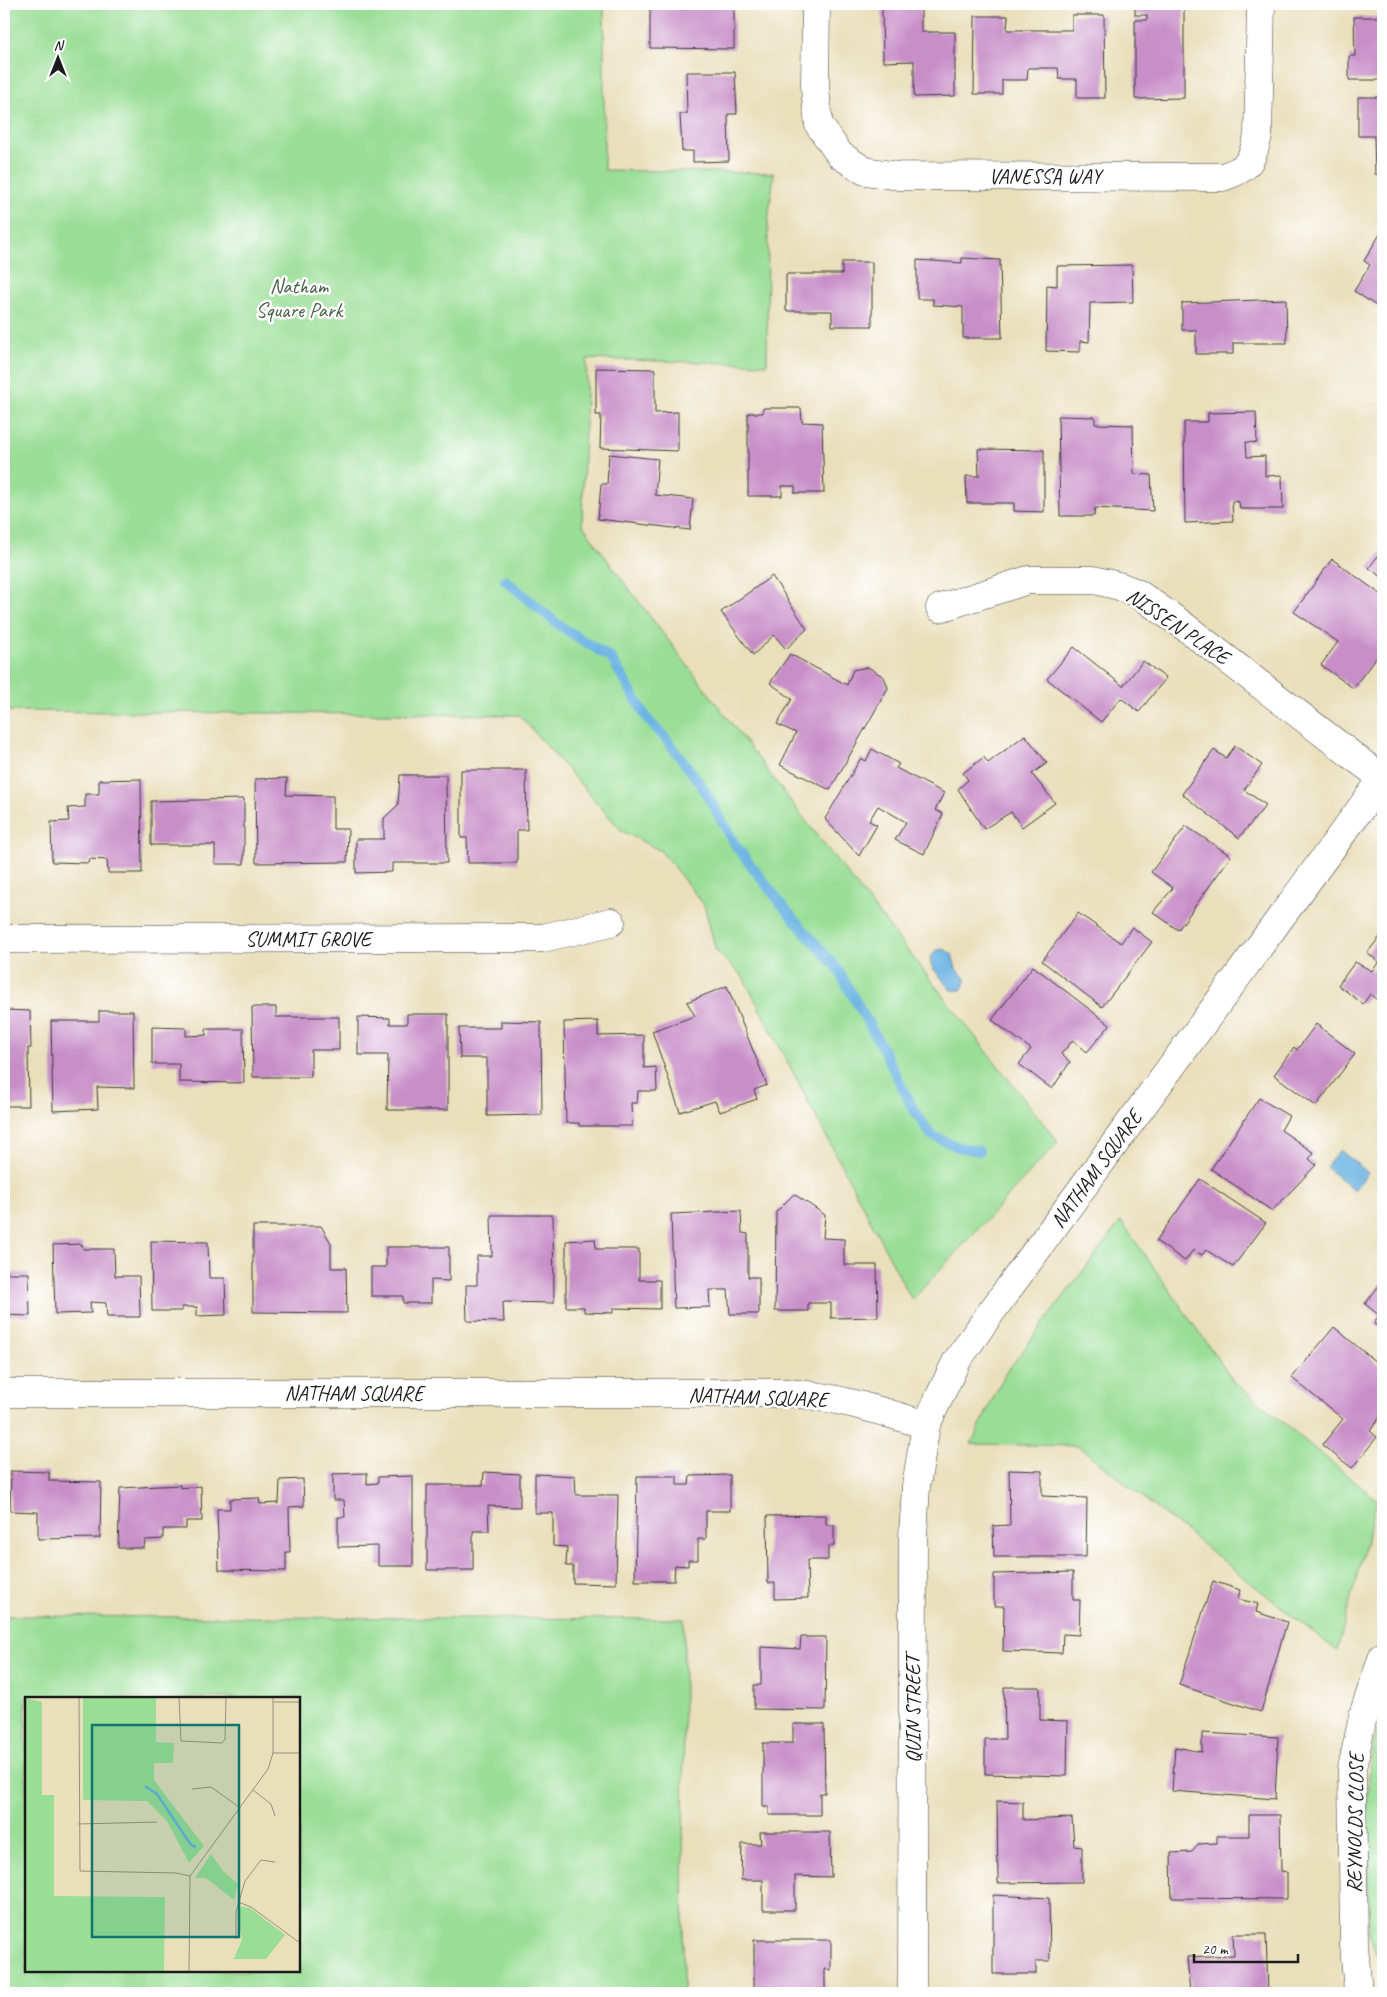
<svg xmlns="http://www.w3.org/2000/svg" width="1387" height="1997" font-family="Caveat,sans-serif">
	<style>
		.green { fill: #9ade96; stroke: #5b7d59; fill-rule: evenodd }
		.water { fill: #6bb3e3; stroke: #446880 }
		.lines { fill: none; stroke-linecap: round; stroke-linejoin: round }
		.stream { stroke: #6bb3e3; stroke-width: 10 }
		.building { fill: #c78ec8 }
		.minor-casing { stroke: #3b3934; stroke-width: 29 }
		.tertiary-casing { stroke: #3b3934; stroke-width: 29 }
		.minor { stroke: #fff; stroke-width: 28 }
		.tertiary { stroke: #fff; stroke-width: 28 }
		.labels { text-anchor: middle; stroke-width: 5; stroke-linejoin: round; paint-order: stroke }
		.street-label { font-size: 21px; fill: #1c1c1c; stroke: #fff }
		.park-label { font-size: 21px; fill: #486047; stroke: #fff }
		.inset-river { fill: none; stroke: #6bb3e3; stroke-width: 2.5 }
		.inset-road { fill: none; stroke: #97917b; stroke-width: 1 }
		.view { fill: #0f766e; fill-opacity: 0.15; stroke: #0f766e; stroke-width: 2.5 }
		.inset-edge { fill: none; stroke: #1c1c1c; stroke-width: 2.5 }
	</style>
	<rect width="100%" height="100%" fill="#fff"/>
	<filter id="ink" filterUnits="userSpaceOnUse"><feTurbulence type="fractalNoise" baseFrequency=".02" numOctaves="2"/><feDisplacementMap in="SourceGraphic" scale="10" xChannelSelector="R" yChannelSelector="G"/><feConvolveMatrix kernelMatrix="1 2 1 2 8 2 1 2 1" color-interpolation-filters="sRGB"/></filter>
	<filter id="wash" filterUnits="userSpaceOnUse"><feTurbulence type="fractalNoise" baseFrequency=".0096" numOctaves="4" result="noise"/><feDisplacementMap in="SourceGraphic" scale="20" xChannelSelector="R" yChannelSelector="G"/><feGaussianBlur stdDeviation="1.12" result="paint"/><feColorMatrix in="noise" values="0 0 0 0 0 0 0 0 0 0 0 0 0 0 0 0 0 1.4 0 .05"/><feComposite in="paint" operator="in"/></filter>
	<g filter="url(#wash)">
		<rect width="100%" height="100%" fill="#e9dfbb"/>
		<!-- green -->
		<path class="green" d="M 4,4 L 604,4 L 604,170 L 774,173 L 768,222 L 767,364 L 587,359 L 582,524 L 614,569 L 812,829 L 1058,1142 L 912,1300 L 743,977 L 716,951 L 704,905 L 661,851 L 622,831 L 519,715 L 4,711 Z
			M 1121,1221 L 1234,1382 L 1377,1500 L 1337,1651 L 1078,1446 L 971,1444 L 1005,1374 Z
			M 4,1616 L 684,1619 L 683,1993 L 4,1993 ZM 299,1698 L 299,1971 L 26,1971 L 26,1698 Z
			M 1383,1722 L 1383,1964 L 1375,1952 L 1369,1932 C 1369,1892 1359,1748 1383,1722 Z"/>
		<!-- water -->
		<path class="water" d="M 944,949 L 952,954 L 956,969 L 967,980 L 961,990 L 951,990 L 932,967 L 930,958 L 937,950 Z
			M 1340,1150 L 1368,1173 L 1354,1190 L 1326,1167 Z"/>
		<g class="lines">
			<!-- stream -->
			<path class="stream" d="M 505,580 L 560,626 L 611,658 L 648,720 L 667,740 L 702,786 L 736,846 L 786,910 L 837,968 L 883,1049 L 912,1107 L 931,1135 L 958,1147 L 979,1151"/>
		</g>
		<g id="blocks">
			<!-- building -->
			<path class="building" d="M 686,4 L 734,4 L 734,49 L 650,48 L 650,9 L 686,9 Z
				M 1135,4 L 1184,4 L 1184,98 L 1135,99 L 1135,20 L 1147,20 L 1147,15 L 1135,15 Z
				M 882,7 L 921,7 L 921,32 L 955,32 L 955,96 L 914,97 L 914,61 L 883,62 Z
				M 1072,15 L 1104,15 L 1105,98 L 1077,98 L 1077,79 L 1059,79 L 1058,68 L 1028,68 L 1027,80 L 1002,80 L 1002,94 L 974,94 L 975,16 L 1008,16 L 1007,30 L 1072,30 Z
				M 1354,17 L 1383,17 L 1383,80 L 1349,80 L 1349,56 L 1355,56 Z
				M 686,72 L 735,72 L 737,114 L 728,114 L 729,161 L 693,162 L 693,151 L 682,151 L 680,114 L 687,114 Z
				M 1358,97 L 1383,97 L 1383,174 L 1375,174 L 1374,136 L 1358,136 Z
				M 1383,229 L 1383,305 L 1381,309 L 1354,291 L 1370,265 L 1364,261 Z
				M 962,258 L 1000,260 L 1002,338 L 963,338 L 963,307 L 933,305 L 933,299 L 917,299 L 917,260 L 962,263 Z
				M 842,262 L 872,262 L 872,326 L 832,326 L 832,311 L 786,311 L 786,274 L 842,274 Z
				M 1132,265 L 1133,302 L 1090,303 L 1089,342 L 1080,341 L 1080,352 L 1046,351 L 1047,285 L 1057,286 L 1057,266 Z
				M 1286,299 L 1287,343 L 1233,343 L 1233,354 L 1196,354 L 1196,330 L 1182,330 L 1182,303 Z
				M 596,368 L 655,369 L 655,413 L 678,412 L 678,451 L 600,448 L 601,415 L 596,415 Z
				M 763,408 L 801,408 L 802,422 L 822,423 L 824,493 L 795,493 L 795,486 L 782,486 L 782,496 L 748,496 L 748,413 L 763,413 Z
				M 1256,412 L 1257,443 L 1246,442 L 1247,457 L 1265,456 L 1265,476 L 1282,475 L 1283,509 L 1240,509 L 1239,502 L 1232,501 L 1233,521 L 1185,523 L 1184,422 L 1208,422 L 1208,413 Z
				M 1058,416 L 1095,417 L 1095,424 L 1133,425 L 1134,474 L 1151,475 L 1153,511 L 1095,508 L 1094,516 L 1060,516 Z
				M 978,449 L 1044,450 L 1044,512 L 1014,511 L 1014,503 L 967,503 L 966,476 L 979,476 Z
				M 609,454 L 658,459 L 655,495 L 693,499 L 690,530 L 598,519 L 601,484 L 607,484 Z
				M 1383,549 L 1383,578 L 1369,568 Z
				M 1332,559 L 1383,596 L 1383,649 L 1353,688 L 1321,665 L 1338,642 L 1294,612 Z
				M 772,576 L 807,629 L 786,649 L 774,635 L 753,655 L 721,612 Z
				M 1074,647 L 1123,686 L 1143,661 L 1166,678 L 1139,712 L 1121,698 L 1101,722 L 1047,679 Z
				M 790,654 L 847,685 L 853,670 L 868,667 L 884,677 L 888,688 L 830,790 L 780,765 L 796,733 L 777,724 L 792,699 L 770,683 Z
				M 1025,735 L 1047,763 L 1032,774 L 1055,803 L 1022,827 L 1011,812 L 984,829 L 958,789 L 968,780 L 963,773 L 984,757 L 988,763 Z
				M 1235,746 L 1262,765 L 1244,790 L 1266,805 L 1239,838 L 1182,794 L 1214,750 L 1226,758 Z
				M 872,749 L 899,764 L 896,768 L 944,793 L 935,810 L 943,814 L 924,854 L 895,840 L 906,822 L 878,806 L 869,821 L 877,825 L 859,856 L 825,819 L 861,758 L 866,761 Z
				M 461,770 L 526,770 L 527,830 L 517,830 L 517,863 L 468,863 L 467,838 L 461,838 Z
				M 400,775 L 446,775 L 447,863 L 392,863 L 392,872 L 356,873 L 356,839 L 384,839 L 384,818 L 398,805 Z
				M 287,778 L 286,795 L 333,796 L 333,829 L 348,829 L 347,862 L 256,863 L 255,779 Z
				M 141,779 L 142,873 L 108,873 L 107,860 L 89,859 L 88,863 L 52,862 L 51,822 L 69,821 L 68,808 L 85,807 L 85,794 L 99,794 L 99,780 Z
				M 244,799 L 244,864 L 215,864 L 215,845 L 151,845 L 151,801 Z
				M 1186,826 L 1231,856 L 1178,930 L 1153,912 L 1173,888 L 1151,872 Z
				M 1078,913 L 1121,943 L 1132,927 L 1152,942 L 1102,1007 L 1042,961 Z
				M 1383,933 L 1383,1005 L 1370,994 L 1363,1004 L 1338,985 L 1355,962 L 1372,971 L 1379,962 L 1367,953 Z
				M 1033,966 L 1110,1025 L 1087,1052 L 1073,1040 L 1061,1054 L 1070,1062 L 1052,1089 L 1019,1064 L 1031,1049 L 992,1020 Z
				M 727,986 L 767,1085 L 754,1090 L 757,1099 L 720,1112 L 715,1101 L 680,1112 L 652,1031 L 695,1016 L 687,1002 Z
				M 252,1007 L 276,1007 L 276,1017 L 339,1017 L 339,1050 L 311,1050 L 311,1077 L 253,1077 Z
				M 4,1010 L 30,1011 L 31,1048 L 28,1048 L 29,1106 L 4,1106 Z
				M 99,1011 L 133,1011 L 134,1088 L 97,1087 L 98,1109 L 53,1111 L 51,1021 L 99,1021 Z
				M 407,1014 L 448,1014 L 448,1110 L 387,1110 L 388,1055 L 358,1055 L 358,1017 L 390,1018 L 390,1024 L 407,1024 Z
				M 501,1021 L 541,1022 L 542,1115 L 487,1116 L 487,1058 L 460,1058 L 459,1028 L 501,1028 Z
				M 598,1021 L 598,1036 L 644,1035 L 644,1068 L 656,1067 L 657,1091 L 638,1091 L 637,1103 L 631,1103 L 632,1126 L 579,1126 L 579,1123 L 566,1123 L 564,1022 Z
				M 1316,1024 L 1355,1054 L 1316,1106 L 1274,1075 L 1294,1047 L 1297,1050 Z
				M 152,1027 L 186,1028 L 186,1036 L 206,1035 L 206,1029 L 243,1029 L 244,1083 L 179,1082 L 179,1064 L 152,1064 Z
				M 1259,1098 L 1289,1116 L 1281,1130 L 1314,1153 L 1309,1159 L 1316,1165 L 1272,1211 L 1211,1169 Z
				M 1200,1179 L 1266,1223 L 1233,1267 L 1206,1250 L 1202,1255 L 1193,1250 L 1185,1261 L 1156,1241 Z
				M 794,1194 L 825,1215 L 823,1238 L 844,1239 L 844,1265 L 877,1265 L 878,1317 L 831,1318 L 831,1303 L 808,1303 L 808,1311 L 775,1311 L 776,1212 Z
				M 741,1211 L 742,1233 L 748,1234 L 748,1277 L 759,1277 L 759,1314 L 730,1314 L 728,1290 L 709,1290 L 710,1307 L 674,1308 L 671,1214 Z
				M 491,1215 L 553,1215 L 554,1303 L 503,1302 L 504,1322 L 467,1321 L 466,1285 L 477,1285 L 477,1256 L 492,1256 Z
				M 253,1226 L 321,1226 L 331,1243 L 331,1268 L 346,1268 L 347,1313 L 253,1312 Z
				M 595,1239 L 596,1249 L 639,1249 L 639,1280 L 660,1280 L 660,1309 L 613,1308 L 613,1313 L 584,1312 L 584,1307 L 566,1307 L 566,1241 Z
				M 151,1241 L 208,1242 L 209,1278 L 225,1278 L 226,1315 L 197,1316 L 197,1307 L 182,1307 L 182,1311 L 152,1311 Z
				M 82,1244 L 83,1249 L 114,1249 L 115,1276 L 139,1276 L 140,1317 L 107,1317 L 106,1303 L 90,1302 L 91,1313 L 55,1314 L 53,1245 Z
				M 386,1247 L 449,1247 L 449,1281 L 431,1280 L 431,1303 L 403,1303 L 403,1296 L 371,1296 L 371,1267 L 386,1267 Z
				M 4,1273 L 29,1273 L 30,1316 L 4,1315 Z
				M 1383,1280 L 1383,1330 L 1374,1324 L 1379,1315 L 1365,1304 Z
				M 1334,1327 L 1383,1368 L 1383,1413 L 1370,1431 L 1377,1437 L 1352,1468 L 1322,1445 L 1343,1419 L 1292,1378 Z
				M 1009,1470 L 1042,1471 L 1042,1496 L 1087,1498 L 1086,1557 L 994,1557 L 993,1526 L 1010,1525 Z
				M 11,1471 L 49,1472 L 49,1481 L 101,1482 L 100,1538 L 38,1539 L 38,1512 L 10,1511 Z
				M 484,1472 L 520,1474 L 520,1507 L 488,1506 L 489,1531 L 473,1531 L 473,1570 L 427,1570 L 427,1485 L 483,1485 Z
				M 367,1473 L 367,1484 L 378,1483 L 378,1477 L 413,1476 L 413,1566 L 378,1566 L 378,1546 L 338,1547 L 338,1517 L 345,1517 L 344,1500 L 333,1500 L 333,1474 Z
				M 535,1474 L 575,1476 L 576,1495 L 618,1495 L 616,1584 L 573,1583 L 573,1566 L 566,1566 L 567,1547 L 553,1546 L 553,1513 L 535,1513 Z
				M 730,1475 L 730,1511 L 706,1511 L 706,1539 L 698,1539 L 698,1560 L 688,1560 L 688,1566 L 675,1565 L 674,1581 L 635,1581 L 637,1476 L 677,1476 L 677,1485 L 689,1485 L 690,1476 Z
				M 303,1479 L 304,1506 L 289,1507 L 290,1552 L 286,1552 L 286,1571 L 219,1570 L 217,1509 L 230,1509 L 230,1499 L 259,1498 L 260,1504 L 279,1503 L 280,1480 Z
				M 180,1485 L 180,1488 L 201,1486 L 202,1521 L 186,1521 L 186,1529 L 163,1529 L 163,1539 L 145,1540 L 144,1548 L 118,1548 L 120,1488 Z
				M 826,1515 L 826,1525 L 834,1525 L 834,1546 L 828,1546 L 828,1560 L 807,1560 L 808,1598 L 775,1599 L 775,1583 L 768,1583 L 767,1516 Z
				M 1073,1572 L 1073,1600 L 1080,1600 L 1079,1635 L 1063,1634 L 1062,1653 L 1003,1651 L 1004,1606 L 994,1606 L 994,1574 Z
				M 1213,1581 L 1240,1590 L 1238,1599 L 1258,1604 L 1256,1612 L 1287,1622 L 1261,1712 L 1179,1685 Z
				M 801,1637 L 826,1637 L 825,1710 L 754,1709 L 754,1685 L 761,1685 L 761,1647 L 800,1649 Z
				M 1004,1687 L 1040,1687 L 1040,1720 L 1068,1721 L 1067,1776 L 985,1774 L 985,1739 L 1005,1739 Z
				M 793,1724 L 824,1724 L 825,1793 L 820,1793 L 820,1815 L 769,1815 L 769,1807 L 763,1807 L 763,1743 L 793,1743 Z
				M 1202,1733 L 1278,1737 L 1275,1799 L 1172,1791 L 1175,1747 L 1202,1752 Z
				M 997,1801 L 1023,1802 L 1023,1820 L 1072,1818 L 1074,1846 L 1082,1847 L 1082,1882 L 998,1883 Z
				M 1249,1815 L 1280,1815 L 1281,1871 L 1287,1872 L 1287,1899 L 1172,1898 L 1171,1853 L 1192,1852 L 1199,1844 L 1217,1843 L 1217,1836 L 1249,1836 Z
				M 760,1832 L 830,1832 L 831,1877 L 795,1876 L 795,1910 L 763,1910 L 763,1880 L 741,1880 L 742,1844 L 761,1844 Z
				M 993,1895 L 1049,1898 L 1050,1961 L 1036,1961 L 1036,1974 L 993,1974 Z
				M 1233,1934 L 1266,1934 L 1268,1993 L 1190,1993 L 1187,1957 L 1234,1955 Z
				M 754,1940 L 831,1940 L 831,1970 L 825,1969 L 825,1993 L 754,1993 Z"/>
		</g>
	</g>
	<g filter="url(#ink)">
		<use href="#blocks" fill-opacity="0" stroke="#3b3934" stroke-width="1"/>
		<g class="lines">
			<defs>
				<path id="minor" d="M 816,4 L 815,89 L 819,125 L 840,155 L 865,171 L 898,176 L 1223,177 C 1250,168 1251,162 1258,136 L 1261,4
					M 940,608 L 1028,580 L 1094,580 L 1119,586 L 1137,593 L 1180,623 L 1383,779
					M 4,939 L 543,938 L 611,922
					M 4,1393 L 788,1393 C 836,1396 881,1411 926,1425
					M 1358,1993 L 1354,1945 L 1352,1768 L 1364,1712 L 1383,1656"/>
				<path id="tertiary" d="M 912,1993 L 913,1537 L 916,1486 L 926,1425 L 956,1362 L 989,1315 L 1383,778"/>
			</defs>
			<!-- minor casing -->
			<use href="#minor" class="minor-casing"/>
			<!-- tertiary casing -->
			<use href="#tertiary" class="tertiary-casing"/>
			<!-- minor -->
			<use href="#minor" class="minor"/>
			<!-- tertiary -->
			<use href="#tertiary" class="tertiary"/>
		</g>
	</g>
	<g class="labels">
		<!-- street labels -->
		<g class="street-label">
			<text x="1045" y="183">VANESSA WAY</text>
			<text transform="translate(1178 626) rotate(34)" y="7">NISSEN PLACE</text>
			<text x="308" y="946">SUMMIT GROVE</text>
			<text transform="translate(1096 1169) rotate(-54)" y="7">NATHAM SQUARE</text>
			<text x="354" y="1400">NATHAM SQUARE</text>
			<text transform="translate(758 1397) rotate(2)" y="7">NATHAM SQUARE</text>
			<text transform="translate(913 1709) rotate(-90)" y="7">QUIN STREET</text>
			<text transform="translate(1355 1823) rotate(-89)" y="7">REYNOLDS CLOSE</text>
		</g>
		<!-- park labels -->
		<g class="park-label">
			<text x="299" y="293">Natham<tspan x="299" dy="24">Square Park</tspan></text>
		</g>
	</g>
	<!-- overview -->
	<g transform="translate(25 1697)">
		<rect width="275" height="275" fill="#e9dfbb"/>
		<path d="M 0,1 L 17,5 L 17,98 L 29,98 L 29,199 L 140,200 L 139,274 L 0,274 ZM 58,1 L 131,1 L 131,45 L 149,46 L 148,66 L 129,66 L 129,83 L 179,149 L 164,166 L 142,124 L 122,104 L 58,103 ZM 186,157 L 198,174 L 213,187 L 209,203 L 181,181 L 170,181 ZM 216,209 L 225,211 L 260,238 L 241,262 L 209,262 L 217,242 L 212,218 Z" fill="#9ade96"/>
		<path class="inset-river" d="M 120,89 L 132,97 L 166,148 L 171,150"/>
		<path class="inset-road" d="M 54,1 L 55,174 L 151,176 L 165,179M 154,1 L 156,44 L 197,46 L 200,42 L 201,1M 248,5 L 275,5M 248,56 L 275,56M 167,92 L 186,90 L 214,110M 228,93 L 246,107 L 250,119M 53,127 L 132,125M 213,205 L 226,210 L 275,246M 211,242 L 211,215 L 220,184 L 236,163 L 250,165M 164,274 L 165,179 L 243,72 L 248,56 L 248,1"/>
		<path class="view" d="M 67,28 L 214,28 L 214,240 L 67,240 Z"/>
		<rect width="275" height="275" class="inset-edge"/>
	</g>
	<!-- margin -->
	<rect width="1387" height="1997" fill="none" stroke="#fff" stroke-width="20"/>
	<!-- north arrow -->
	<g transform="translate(58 58)" stroke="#ffffff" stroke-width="4" paint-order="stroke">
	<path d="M0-4L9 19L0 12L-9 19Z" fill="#1c1c1c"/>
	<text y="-8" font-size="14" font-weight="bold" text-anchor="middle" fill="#1c1c1c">N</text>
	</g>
	<!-- scale -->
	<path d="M1194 1954v8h104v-8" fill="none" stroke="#1c1c1c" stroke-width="2.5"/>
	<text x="1202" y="1954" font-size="15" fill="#1c1c1c" stroke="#ffffff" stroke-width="4" paint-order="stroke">20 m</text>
</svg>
